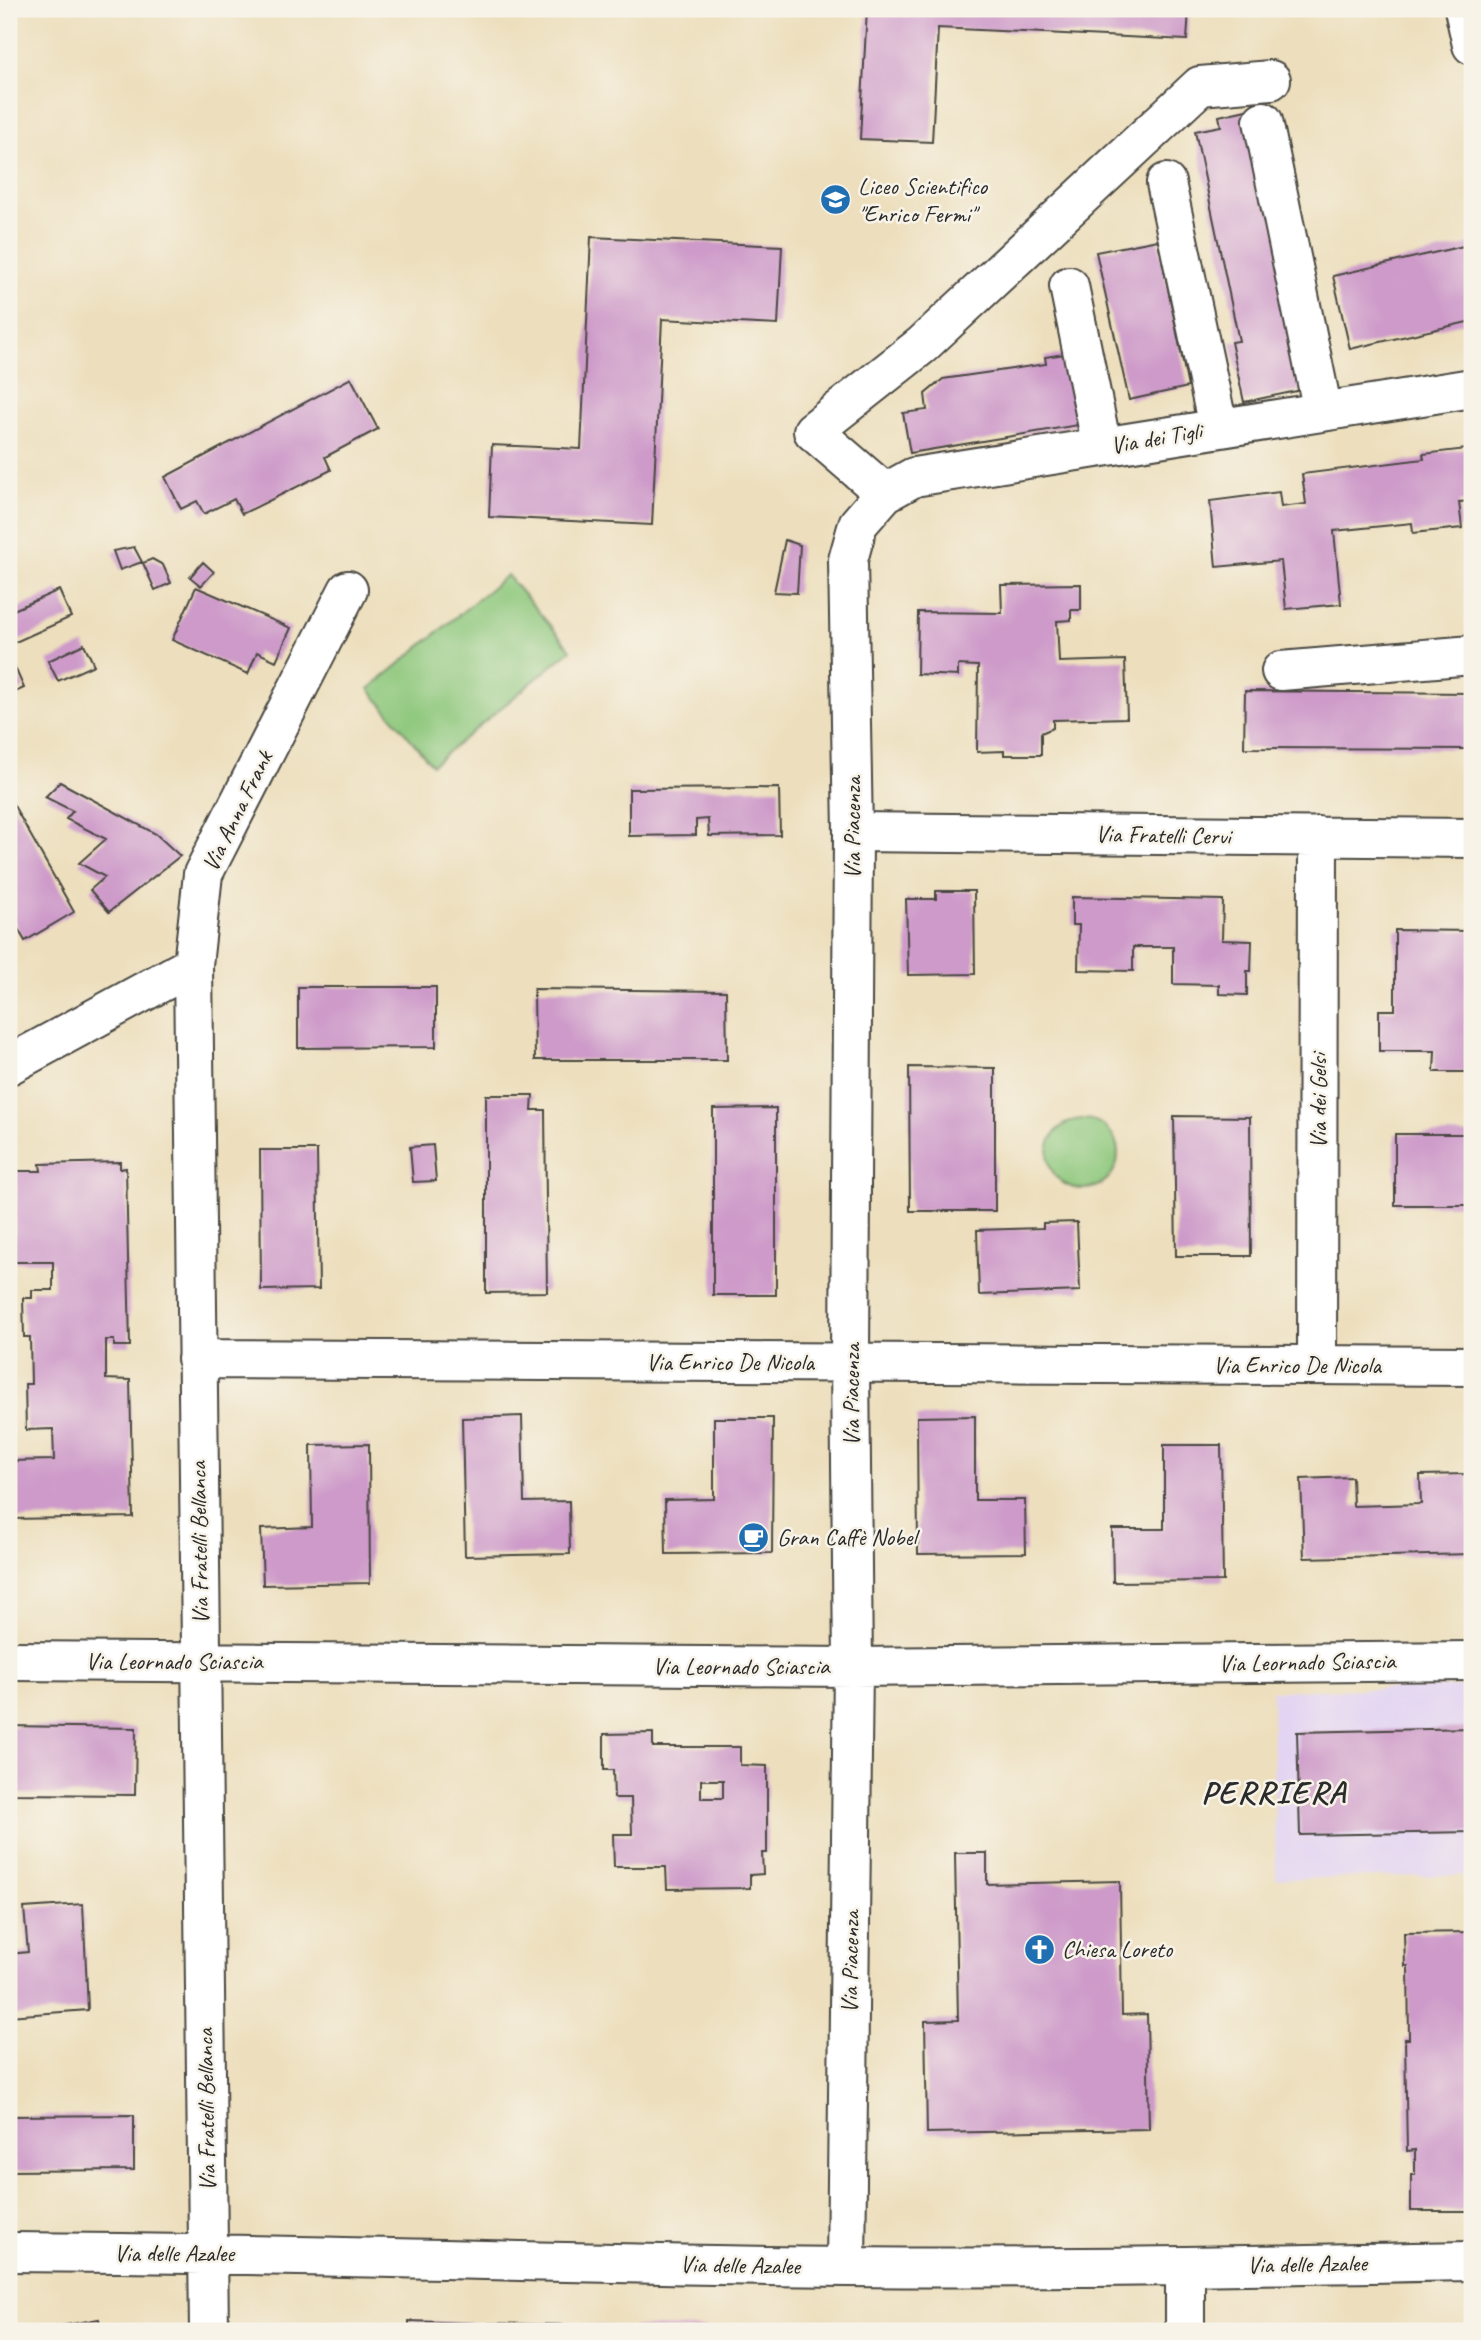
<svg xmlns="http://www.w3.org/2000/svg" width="1481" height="2340" font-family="Caveat,sans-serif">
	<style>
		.built { fill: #e2d4f3 }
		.green { fill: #8dc77c; stroke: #5c7954; stroke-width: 2 }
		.building { fill: #cd9ac9; fill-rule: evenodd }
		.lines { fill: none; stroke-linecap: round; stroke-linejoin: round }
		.minor-casing { stroke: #484641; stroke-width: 42 }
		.minor { stroke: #fff; stroke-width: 38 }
		.labels { text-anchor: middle; stroke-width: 5; stroke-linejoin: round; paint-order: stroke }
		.poi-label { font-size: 24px; fill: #2b2b2b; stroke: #f7f3e8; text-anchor: start }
		.street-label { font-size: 24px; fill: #2b2b2b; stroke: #f7f3e8 }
		.district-label { font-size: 32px; font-weight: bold; letter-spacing: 2px; fill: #2b2b2b; stroke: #f7f3e8 }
	</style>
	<rect width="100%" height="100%" fill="#f7f3e8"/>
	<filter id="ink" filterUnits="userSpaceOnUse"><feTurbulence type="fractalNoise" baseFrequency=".0143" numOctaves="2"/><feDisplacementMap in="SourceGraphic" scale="14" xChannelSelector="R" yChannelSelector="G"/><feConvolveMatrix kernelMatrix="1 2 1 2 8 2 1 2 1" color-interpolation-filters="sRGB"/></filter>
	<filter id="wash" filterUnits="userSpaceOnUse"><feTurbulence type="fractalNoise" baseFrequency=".00686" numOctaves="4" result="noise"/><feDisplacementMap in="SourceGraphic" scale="28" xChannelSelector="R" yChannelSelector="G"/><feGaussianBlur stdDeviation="1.57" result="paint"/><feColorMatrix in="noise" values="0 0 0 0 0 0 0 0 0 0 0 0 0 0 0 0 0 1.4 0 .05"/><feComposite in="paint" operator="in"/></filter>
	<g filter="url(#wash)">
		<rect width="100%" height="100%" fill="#eddfbd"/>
		<!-- built -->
		<path class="built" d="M 1472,1687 L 1472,1875 L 1276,1879 L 1272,1691 Z"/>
		<!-- green -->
		<path class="green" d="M 507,575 L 571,650 L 432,765 L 369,689 Z
			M1048 1154a35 35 0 1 1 70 0a35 35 0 1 1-70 0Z"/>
		<g id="blocks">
			<!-- building -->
			<path class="building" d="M 867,9 L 1189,9 L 1187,40 L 938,28 L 932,142 L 860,139 Z
				M 1251,109 L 1316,387 L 1244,402 L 1231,342 L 1239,341 L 1195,131 L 1221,126 L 1219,116 Z
				M 591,237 L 782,246 L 778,325 L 662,319 L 652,525 L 489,517 L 492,445 L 581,449 Z
				M 1158,240 L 1188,387 L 1129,400 L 1096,252 Z
				M 1472,244 L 1472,321 L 1350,349 L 1333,276 Z
				M 1065,354 L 1078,425 L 910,453 L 903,413 L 927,410 L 925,394 L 943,379 L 1046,364 L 1045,357 Z
				M 351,378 L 378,429 L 325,457 L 331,470 L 242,514 L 234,499 L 204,514 L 197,501 L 181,509 L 165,477 Z
				M 1472,442 L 1472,501 L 1459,502 L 1462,528 L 1413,533 L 1412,523 L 1334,531 L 1341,604 L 1286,609 L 1281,561 L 1216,567 L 1210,501 L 1279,492 L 1281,507 L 1306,504 L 1302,474 L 1424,459 L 1423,454 L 1467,449 L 1466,443 Z
				M 785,540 L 800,545 L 797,593 L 774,592 Z
				M 134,547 L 142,562 L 120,570 L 113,551 Z
				M 152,559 L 163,565 L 171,583 L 155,590 L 143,563 Z
				M 203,562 L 214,572 L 201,586 L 190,577 Z
				M 1081,584 L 1081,610 L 1071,610 L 1071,620 L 1057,621 L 1059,662 L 1125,660 L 1127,718 L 1053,720 L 1053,728 L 1041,733 L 1041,755 L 1004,755 L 1004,751 L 977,752 L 978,666 L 958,665 L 958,676 L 917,674 L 918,612 L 1002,613 L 1001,585 Z
				M 196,587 L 291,628 L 276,661 L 257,652 L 248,674 L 172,640 Z
				M 59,590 L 71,617 L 9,645 L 9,612 Z
				M 84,644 L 94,665 L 58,681 L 48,661 Z
				M 9,654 L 24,688 L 9,695 Z
				M 1245,691 L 1472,693 L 1472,749 L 1244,748 Z
				M 60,782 L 156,834 L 180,856 L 109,912 L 90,890 L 105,877 L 79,863 L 106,839 L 66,819 L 73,811 L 45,797 Z
				M 779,788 L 780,835 L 709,836 L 708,819 L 696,820 L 696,835 L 629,836 L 629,789 Z
				M 9,797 L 74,912 L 25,941 L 9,913 Z
				M 936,891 L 974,891 L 975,974 L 908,975 L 906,899 L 936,899 Z
				M 1072,897 L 1223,900 L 1222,940 L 1252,941 L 1251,971 L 1247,971 L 1247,995 L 1219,994 L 1219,985 L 1173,984 L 1173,947 L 1133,947 L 1133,971 L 1078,970 L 1079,925 L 1072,925 Z
				M 1395,930 L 1472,931 L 1472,1072 L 1434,1072 L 1435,1051 L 1379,1051 L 1379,1010 L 1395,1010 Z
				M 298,987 L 436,987 L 436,1047 L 298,1048 Z
				M 534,989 L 726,991 L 727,1060 L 535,1060 Z
				M 909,1067 L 995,1068 L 995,1211 L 910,1211 Z
				M 486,1095 L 533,1095 L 532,1110 L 545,1110 L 547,1292 L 486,1293 Z
				M 776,1108 L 776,1295 L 713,1295 L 713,1109 Z
				M 1174,1116 L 1250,1117 L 1251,1256 L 1176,1256 Z
				M 1395,1134 L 1472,1134 L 1472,1205 L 1395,1205 Z
				M 433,1145 L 436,1181 L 413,1182 L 410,1147 Z
				M 260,1150 L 317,1150 L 319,1289 L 261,1290 Z
				M 120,1162 L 120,1169 L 126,1168 L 130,1346 L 114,1346 L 114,1340 L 106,1340 L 106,1379 L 130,1380 L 133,1517 L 9,1519 L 9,1461 L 54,1460 L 53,1429 L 26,1430 L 25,1384 L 31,1384 L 30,1337 L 24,1337 L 23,1298 L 32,1298 L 32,1290 L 53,1290 L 53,1262 L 15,1262 L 13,1203 L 16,1203 L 16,1171 L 41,1171 L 40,1164 Z
				M 1077,1222 L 1080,1291 L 979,1295 L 977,1230 L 1043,1228 L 1043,1223 Z
				M 522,1416 L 524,1502 L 569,1501 L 570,1554 L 465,1556 L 462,1418 Z
				M 975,1416 L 975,1500 L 1025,1500 L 1026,1553 L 918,1554 L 917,1417 Z
				M 714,1418 L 773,1418 L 772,1553 L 666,1554 L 665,1500 L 714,1499 Z
				M 369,1444 L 370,1583 L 263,1585 L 261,1529 L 312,1527 L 311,1445 Z
				M 1164,1445 L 1221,1445 L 1223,1581 L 1113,1582 L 1112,1529 L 1164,1529 Z
				M 1468,1474 L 1471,1554 L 1304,1558 L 1301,1479 L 1352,1477 L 1353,1506 L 1421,1504 L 1420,1475 Z
				M 9,1726 L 136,1728 L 135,1795 L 9,1794 Z
				M 1472,1728 L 1472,1832 L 1300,1835 L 1297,1732 Z
				M 653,1733 L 653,1747 L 740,1747 L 740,1765 L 767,1766 L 767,1853 L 762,1853 L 763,1874 L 750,1875 L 750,1888 L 667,1889 L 666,1867 L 614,1867 L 613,1834 L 632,1834 L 631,1798 L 614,1798 L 613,1770 L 604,1770 L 604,1734 ZM 701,1780 L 723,1780 L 723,1798 L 701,1798 Z
				M 955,1853 L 987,1853 L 987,1884 L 1120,1881 L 1122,2015 L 1147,2014 L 1149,2129 L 927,2133 L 925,2021 L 958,2020 Z
				M 83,1904 L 88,2010 L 9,2016 L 9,1954 L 28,1952 L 24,1908 Z
				M 1472,1932 L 1472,2211 L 1411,2211 L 1411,2175 L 1415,2175 L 1415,2150 L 1407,2151 L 1405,2039 L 1409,2039 L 1408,1966 L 1405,1966 L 1404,1933 Z
				M 134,2115 L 134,2170 L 9,2171 L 9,2116 Z
				M 99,2319 L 101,2331 L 40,2331 L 39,2330 Z
				M 409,2321 L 472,2323 L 472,2327 L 489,2327 L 489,2323 L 613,2326 L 613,2331 L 409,2331 Z
				M 632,2327 L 749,2329 L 749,2331 L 632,2331 Z"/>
		</g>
	</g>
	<g filter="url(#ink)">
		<use href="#blocks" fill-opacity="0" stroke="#484641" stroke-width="2"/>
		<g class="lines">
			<defs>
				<path id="minor" d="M 1464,9 L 1472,45
					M 1263,121 L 1323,412
					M 1166,183 L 1218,427
					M 1069,286 L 1102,447
					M 885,493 L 813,431 L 922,345 L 1200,86 L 1271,80
					M 1281,671 L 1472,655
					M 853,832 L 1472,838
					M 193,965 L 209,2331
					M 9,1065 L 193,965 L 203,874 L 348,590
					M 197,1359 L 1472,1366
					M 1317,1365 L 1318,836
					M 9,1661 L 853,1667 L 1472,1661
					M 9,2252 C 288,2253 568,2264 847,2267 C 1055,2269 1264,2265 1472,2261
					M 1185,2266 L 1185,2331
					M 846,2267 L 853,1667 L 850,1362 L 853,832 L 848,560 L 858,524 L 885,493 L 914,477 L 1472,388"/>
			</defs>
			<!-- minor casing -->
			<use href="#minor" class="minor-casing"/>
			<!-- minor -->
			<use href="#minor" class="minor"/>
		</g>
	</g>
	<!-- icons -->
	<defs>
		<symbol id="school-disc" viewBox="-11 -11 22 22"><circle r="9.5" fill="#1f6fb2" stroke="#f7f3e8"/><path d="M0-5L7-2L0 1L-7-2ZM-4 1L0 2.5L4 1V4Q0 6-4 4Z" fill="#fff"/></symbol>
		<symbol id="cafe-disc" viewBox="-11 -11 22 22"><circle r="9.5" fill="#1f6fb2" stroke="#f7f3e8"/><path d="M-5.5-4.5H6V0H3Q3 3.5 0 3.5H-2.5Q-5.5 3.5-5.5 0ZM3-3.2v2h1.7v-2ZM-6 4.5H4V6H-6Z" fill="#fff"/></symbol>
		<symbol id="church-disc" viewBox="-11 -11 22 22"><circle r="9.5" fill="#1f6fb2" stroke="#f7f3e8"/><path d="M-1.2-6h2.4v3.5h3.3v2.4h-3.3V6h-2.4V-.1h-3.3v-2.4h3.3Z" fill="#fff"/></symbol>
	</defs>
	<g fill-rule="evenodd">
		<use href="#school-disc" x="818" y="182" width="35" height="35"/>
		<use href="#cafe-disc" x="736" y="1520" width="35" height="35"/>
		<use href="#church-disc" x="1022" y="1932" width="35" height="35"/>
	</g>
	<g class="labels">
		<!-- poi labels -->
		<g class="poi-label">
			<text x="858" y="194">Liceo Scientifico<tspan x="858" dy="28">"Enrico Fermi"</tspan></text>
			<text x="777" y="1545">Gran Caffè Nobel</text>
			<text x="1062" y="1957">Chiesa Loreto</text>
		</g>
		<!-- street labels -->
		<g class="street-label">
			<text transform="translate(1156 438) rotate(-10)" y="8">Via dei Tigli</text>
			<text transform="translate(237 811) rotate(-64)" y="8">Via Anna Frank</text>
			<text transform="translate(852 828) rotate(-90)" y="8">Via Piacenza</text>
			<text transform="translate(1163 835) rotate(1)" y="8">Via Fratelli Cervi</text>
			<text transform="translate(1318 1101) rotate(-90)" y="8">Via dei Gelsi</text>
			<text x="730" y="1370">Via Enrico De Nicola</text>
			<text x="1297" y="1373">Via Enrico De Nicola</text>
			<text transform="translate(851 1395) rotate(-90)" y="8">Via Piacenza</text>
			<text transform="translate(199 1543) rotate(-91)" y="8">Via Fratelli Bellanca</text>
			<text x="174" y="1669">Via Leornado Sciascia</text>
			<text transform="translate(1307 1662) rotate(-1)" y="8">Via Leornado Sciascia</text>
			<text x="741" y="1674">Via Leornado Sciascia</text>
			<text transform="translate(850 1962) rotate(-89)" y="8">Via Piacenza</text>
			<text transform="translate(206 2110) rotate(-91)" y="8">Via Fratelli Bellanca</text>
			<text x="174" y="2261">Via delle Azalee</text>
			<text transform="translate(1307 2264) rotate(-1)" y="8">Via delle Azalee</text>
			<text transform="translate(740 2265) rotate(1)" y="8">Via delle Azalee</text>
		</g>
		<!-- district labels -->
		<g class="district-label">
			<text x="1274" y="1803">PERRIERA</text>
		</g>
	</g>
	<!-- margin -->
	<rect width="1481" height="2340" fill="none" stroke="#f7f3e8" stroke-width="35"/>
</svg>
